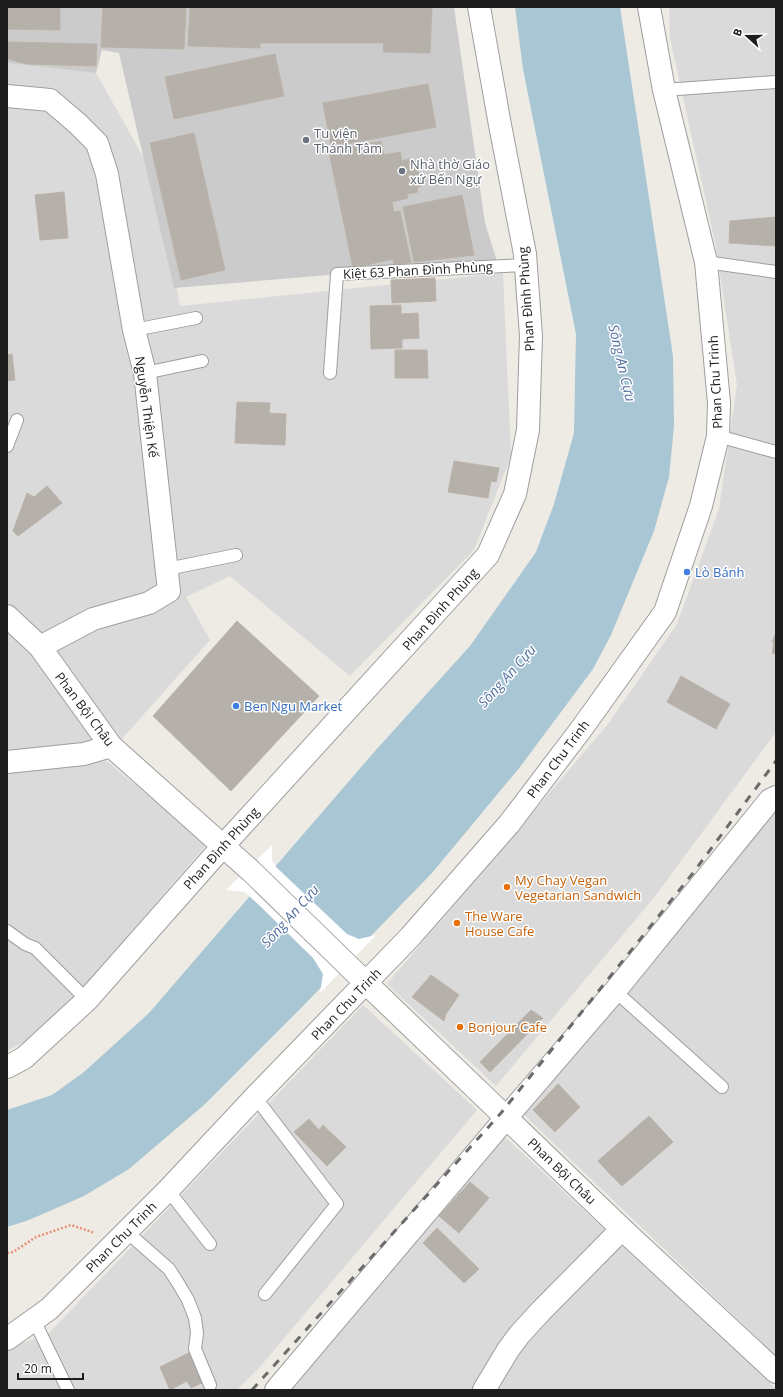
<svg xmlns="http://www.w3.org/2000/svg" width="783" height="1397" font-family="'Open Sans',sans-serif">
	<style>
		.residential { fill: #dbdada }
		.religious { fill: #cbcbcb }
		.water { fill: #a9c6d5 }
		.pier { fill: #fff }
		.building { fill: #b5b0aa; stroke: #bcb3a8 }
		.lines { fill: none; stroke-linecap: round; stroke-linejoin: round }
		.service-casing { stroke: #9e9e9e; stroke-width: 14 }
		.minor-casing { stroke: #9e9e9e; stroke-width: 24 }
		.tertiary-casing { stroke: #9e9e9e; stroke-width: 24 }
		.path { stroke: #e99278; stroke-width: 2.5; stroke-dasharray: 2 2; stroke-linecap: butt }
		.service { stroke: #fff; stroke-width: 12 }
		.minor { stroke: #fff; stroke-width: 22 }
		.tertiary { stroke: #fff; stroke-width: 22 }
		.rail { stroke: #6b6b6b; stroke-width: 3; stroke-dasharray: 8 8; stroke-linecap: butt }
		.worship-dot { fill: #6b7280; stroke: #fff; stroke-width: 1.5 }
		.shop-dot { fill: #3f7fe0; stroke: #fff; stroke-width: 1.5 }
		.food-dot { fill: #e8710a; stroke: #fff; stroke-width: 1.5 }
		.labels { text-anchor: middle; stroke-width: 3; stroke-linejoin: round; paint-order: stroke }
		.worship-label { font-size: 13px; fill: #5b616d; stroke: #fff; text-anchor: start }
		.street-label { font-size: 13px; fill: #1d1d1d; stroke: #fff }
		.shop-label { font-size: 13px; fill: #366cbe; stroke: #fff; text-anchor: start }
		.food-label { font-size: 13px; fill: #c56008; stroke: #fff; text-anchor: start }
		.water-label { font-size: 14px; font-style: italic; fill: #5571a1; stroke: #fff }
	</style>
	<rect width="100%" height="100%" fill="#edebe4"/>
	<!-- residential -->
	<path class="residential" d="M 669,7 L 776,7 L 776,732 L 656,895 L 496,1086 L 387,984 L 608,724 L 677,624 L 719,509 L 737,385 L 715,242 L 670,38 Z
		M 7,63 L 96,73 L 158,183 L 180,306 L 503,273 L 511,456 L 474,550 L 350,676 L 230,576 L 186,597 L 210,640 L 104,759 L 207,844 L 46,1030 L 7,1051 Z
		M 776,803 L 776,1356 L 520,1111 Z
		M 363,1005 L 477,1110 L 259,1368 L 237,1390 L 7,1390 L 7,1349 L 49,1333 Z
		M 503,1135 L 776,1389 L 776,1390 L 290,1390 Z"/>
	<!-- religious -->
	<path class="religious" d="M 7,7 L 454,7 L 485,223 L 497,261 L 174,288 L 119,53 L 102,50 L 96,73 L 7,63 Z"/>
	<!-- water -->
	<path class="water" d="M 515,7 L 620,7 L 673,356 L 674,426 L 669,477 L 654,531 L 611,635 L 593,669 L 520,767 L 432,873 L 303,1006 L 204,1105 L 129,1169 L 84,1196 L 29,1220 L 7,1227 L 7,1110 L 52,1095 L 84,1072 L 149,1013 L 375,751 L 470,646 L 536,552 L 554,504 L 574,433 L 576,334 L 523,69 Z"/>
	<!-- pier -->
	<path class="pier" d="M 272,845 L 272,860 L 276,867 L 347,934 L 359,939 L 376,935 L 320,993 L 323,974 L 313,958 L 260,906 L 245,892 L 226,890 Z"/>
	<!-- building -->
	<path class="building" d="M 7,7 L 60,7 L 60,30 L 7,29 Z
		M 103,7 L 186,7 L 184,49 L 101,47 Z
		M 190,7 L 261,7 L 260,48 L 188,46 Z
		M 261,7 L 432,7 L 430,53 L 383,52 L 384,43 L 260,43 Z
		M 7,42 L 97,44 L 96,66 L 27,64 L 7,59 Z
		M 275,54 L 284,96 L 174,119 L 165,77 Z
		M 428,84 L 436,127 L 331,147 L 323,103 Z
		M 194,133 L 225,270 L 181,280 L 150,143 Z
		M 381,141 L 384,155 L 400,152 L 402,161 L 410,159 L 412,168 L 417,167 L 422,186 L 417,187 L 418,192 L 407,194 L 408,198 L 392,202 L 394,212 L 400,211 L 411,262 L 394,266 L 393,259 L 353,268 L 329,152 Z
		M 64,192 L 68,238 L 40,240 L 35,195 Z
		M 462,195 L 474,255 L 414,262 L 403,207 Z
		M 776,217 L 776,246 L 729,243 L 730,221 Z
		M 435,278 L 436,301 L 392,303 L 391,280 Z
		M 401,305 L 401,314 L 418,313 L 419,338 L 402,339 L 402,348 L 371,349 L 370,306 Z
		M 395,350 L 427,350 L 428,378 L 395,378 Z
		M 12,354 L 15,380 L 7,381 L 7,355 Z
		M 237,402 L 270,403 L 269,413 L 286,414 L 285,445 L 235,443 Z
		M 454,461 L 499,468 L 496,482 L 491,481 L 488,498 L 448,492 Z
		M 47,486 L 62,503 L 18,536 L 13,531 L 27,493 L 34,497 Z
		M 237,621 L 319,696 L 231,791 L 153,716 Z
		M 776,633 L 776,654 L 772,653 L 774,643 L 772,642 Z
		M 681,676 L 730,704 L 716,729 L 667,702 Z
		M 431,975 L 459,995 L 446,1014 L 444,1021 L 412,997 Z
		M 531,1010 L 543,1018 L 490,1072 L 480,1062 Z
		M 558,1084 L 580,1107 L 555,1132 L 533,1110 Z
		M 649,1116 L 661,1129 L 610,1174 L 598,1161 Z
		M 309,1119 L 319,1130 L 323,1125 L 346,1147 L 327,1166 L 294,1132 Z
		M 661,1129 L 673,1142 L 622,1186 L 610,1174 Z
		M 470,1182 L 489,1198 L 459,1233 L 439,1216 Z
		M 437,1228 L 479,1269 L 464,1283 L 423,1243 Z
		M 199,1348 L 208,1380 L 191,1388 L 187,1381 L 170,1390 L 160,1367 Z"/>
	<g class="lines">
		<defs>
			<path id="service" d="M 664,90 L 776,82
				M 706,262 L 776,272
				M 134,330 L 196,318
				M 145,373 L 202,361
				M 330,373 L 337,274 L 526,265
				M 718,436 L 776,452
				M 7,446 L 17,420
				M 167,569 L 236,555
				M 7,931 L 25,944 L 35,948 L 87,1000
				M 615,991 L 722,1087
				M 255,1097 L 337,1204 L 265,1294
				M 168,1190 L 210,1244
				M 127,1232 L 169,1269 L 178,1283 L 188,1300 L 195,1318 L 197,1333 L 195,1349 L 210,1385
				M 34,1320 L 68,1390"/>
			<path id="minor" d="M 7,96 L 50,100 L 78,124 L 97,143 L 107,174 L 134,330 L 145,373 L 169,591 L 149,603 L 93,619 L 40,647
				M 7,616 L 40,647 L 111,746 L 251,871 L 366,983
				M 7,762 L 84,754 L 111,746
				M 7,1067 L 24,1058 L 87,1000 L 223,846 L 488,555 L 515,494 L 528,430 L 531,336 L 525,254 L 500,125 L 479,7
				M 276,1390 L 506,1118 L 615,991 L 770,800 L 776,797
				M 484,1390 L 508,1350 L 519,1335 L 541,1311 L 622,1229"/>
			<path id="tertiary" d="M 366,983 L 622,1229 L 776,1372
				M 7,1339 L 49,1309 L 168,1190 L 255,1097 L 410,937 L 509,824 L 582,728 L 665,612 L 701,506 L 718,436 L 719,403 L 706,262 L 664,90 L 649,7"/>
		</defs>
		<!-- service casing -->
		<use href="#service" class="service-casing"/>
		<!-- minor casing -->
		<use href="#minor" class="minor-casing"/>
		<!-- tertiary casing -->
		<use href="#tertiary" class="tertiary-casing"/>
		<!-- path -->
		<path class="path" d="M 7,1253 L 13,1252 L 36,1237 L 71,1225 L 95,1233"/>
		<!-- service -->
		<use href="#service" class="service"/>
		<!-- minor -->
		<use href="#minor" class="minor"/>
		<!-- tertiary -->
		<use href="#tertiary" class="tertiary"/>
		<!-- rail -->
		<path class="rail" d="M 252,1390 L 501,1113 L 693,873 L 776,761"/>
	</g>
	<!-- markers -->
	<g class="worship-dot">
		<circle cx="306" cy="140" r="4"/>
		<circle cx="402" cy="171" r="4"/>
	</g>
	<g class="shop-dot">
		<circle cx="687" cy="572" r="4"/>
		<circle cx="236" cy="706" r="4"/>
	</g>
	<g class="food-dot">
		<circle cx="507" cy="887" r="4"/>
		<circle cx="457" cy="923" r="4"/>
		<circle cx="460" cy="1027" r="4"/>
	</g>
	<g class="labels">
		<!-- worship labels -->
		<g class="worship-label">
			<text x="314" y="138">Tu viện<tspan x="314" dy="15">Thánh Tâm</tspan></text>
			<text x="410" y="169">Nhà thờ Giáo<tspan x="410" dy="15">xứ Bến Ngự</tspan></text>
		</g>
		<!-- street labels -->
		<g class="street-label">
			<text transform="translate(418 270) rotate(-3)" y="5">Kiệt 63 Phan Đình Phùng</text>
			<text transform="translate(526 299) rotate(-94)" y="5">Phan Đình Phùng</text>
			<text transform="translate(715 382) rotate(-93)" y="5">Phan Chu Trinh</text>
			<text transform="translate(147 407) rotate(82)" y="5">Nguyễn Thiện Kế</text>
			<text transform="translate(440 609) rotate(-48)" y="5">Phan Đình Phùng</text>
			<text transform="translate(85 709) rotate(53)" y="5">Phan Bội Châu</text>
			<text transform="translate(558 759) rotate(-53)" y="5">Phan Chu Trinh</text>
			<text transform="translate(221 848) rotate(-48)" y="5">Phan Đình Phùng</text>
			<text transform="translate(346 1004) rotate(-46)" y="5">Phan Chu Trinh</text>
			<text transform="translate(562 1171) rotate(44)" y="5">Phan Bội Châu</text>
			<text transform="translate(121 1237) rotate(-45)" y="5">Phan Chu Trinh</text>
		</g>
		<!-- shop labels -->
		<g class="shop-label">
			<text x="695" y="577">Lò Bánh</text>
			<text x="244" y="711">Ben Ngu Market</text>
		</g>
		<!-- food labels -->
		<g class="food-label">
			<text x="515" y="885">My Chay Vegan<tspan x="515" dy="15">Vegetarian Sandwich</tspan></text>
			<text x="465" y="921">The Ware<tspan x="465" dy="15">House Cafe</tspan></text>
			<text x="468" y="1032">Bonjour Cafe</text>
		</g>
		<!-- water labels -->
		<g class="water-label">
			<text transform="translate(622 363) rotate(77)" y="5">Sông An Cựu</text>
			<text transform="translate(507 676) rotate(-48)" y="5">Sông An Cựu</text>
			<text transform="translate(290 916) rotate(-48)" y="5">Sông An Cựu</text>
		</g>
	</g>
	<!-- border -->
	<rect width="783" height="1397" fill="none" stroke="#1d1d1d" stroke-width="16"/>
	<!-- north arrow -->
	<g transform="translate(747 36) rotate(291)" stroke="#ffffff" stroke-width="3" paint-order="stroke">
	<path d="M0-3L7 15L0 10L-7 15Z" fill="#1d1d1d"/>
	<text y="-6" font-size="11" font-weight="bold" text-anchor="middle" fill="#1d1d1d">B</text>
	</g>
	<!-- scale -->
	<path d="M18 1373v6h65v-6" fill="none" stroke="#1d1d1d" stroke-width="2"/>
	<text x="24" y="1373" font-size="12" fill="#1d1d1d" stroke="#ffffff" stroke-width="3" paint-order="stroke">20 m</text>
</svg>
